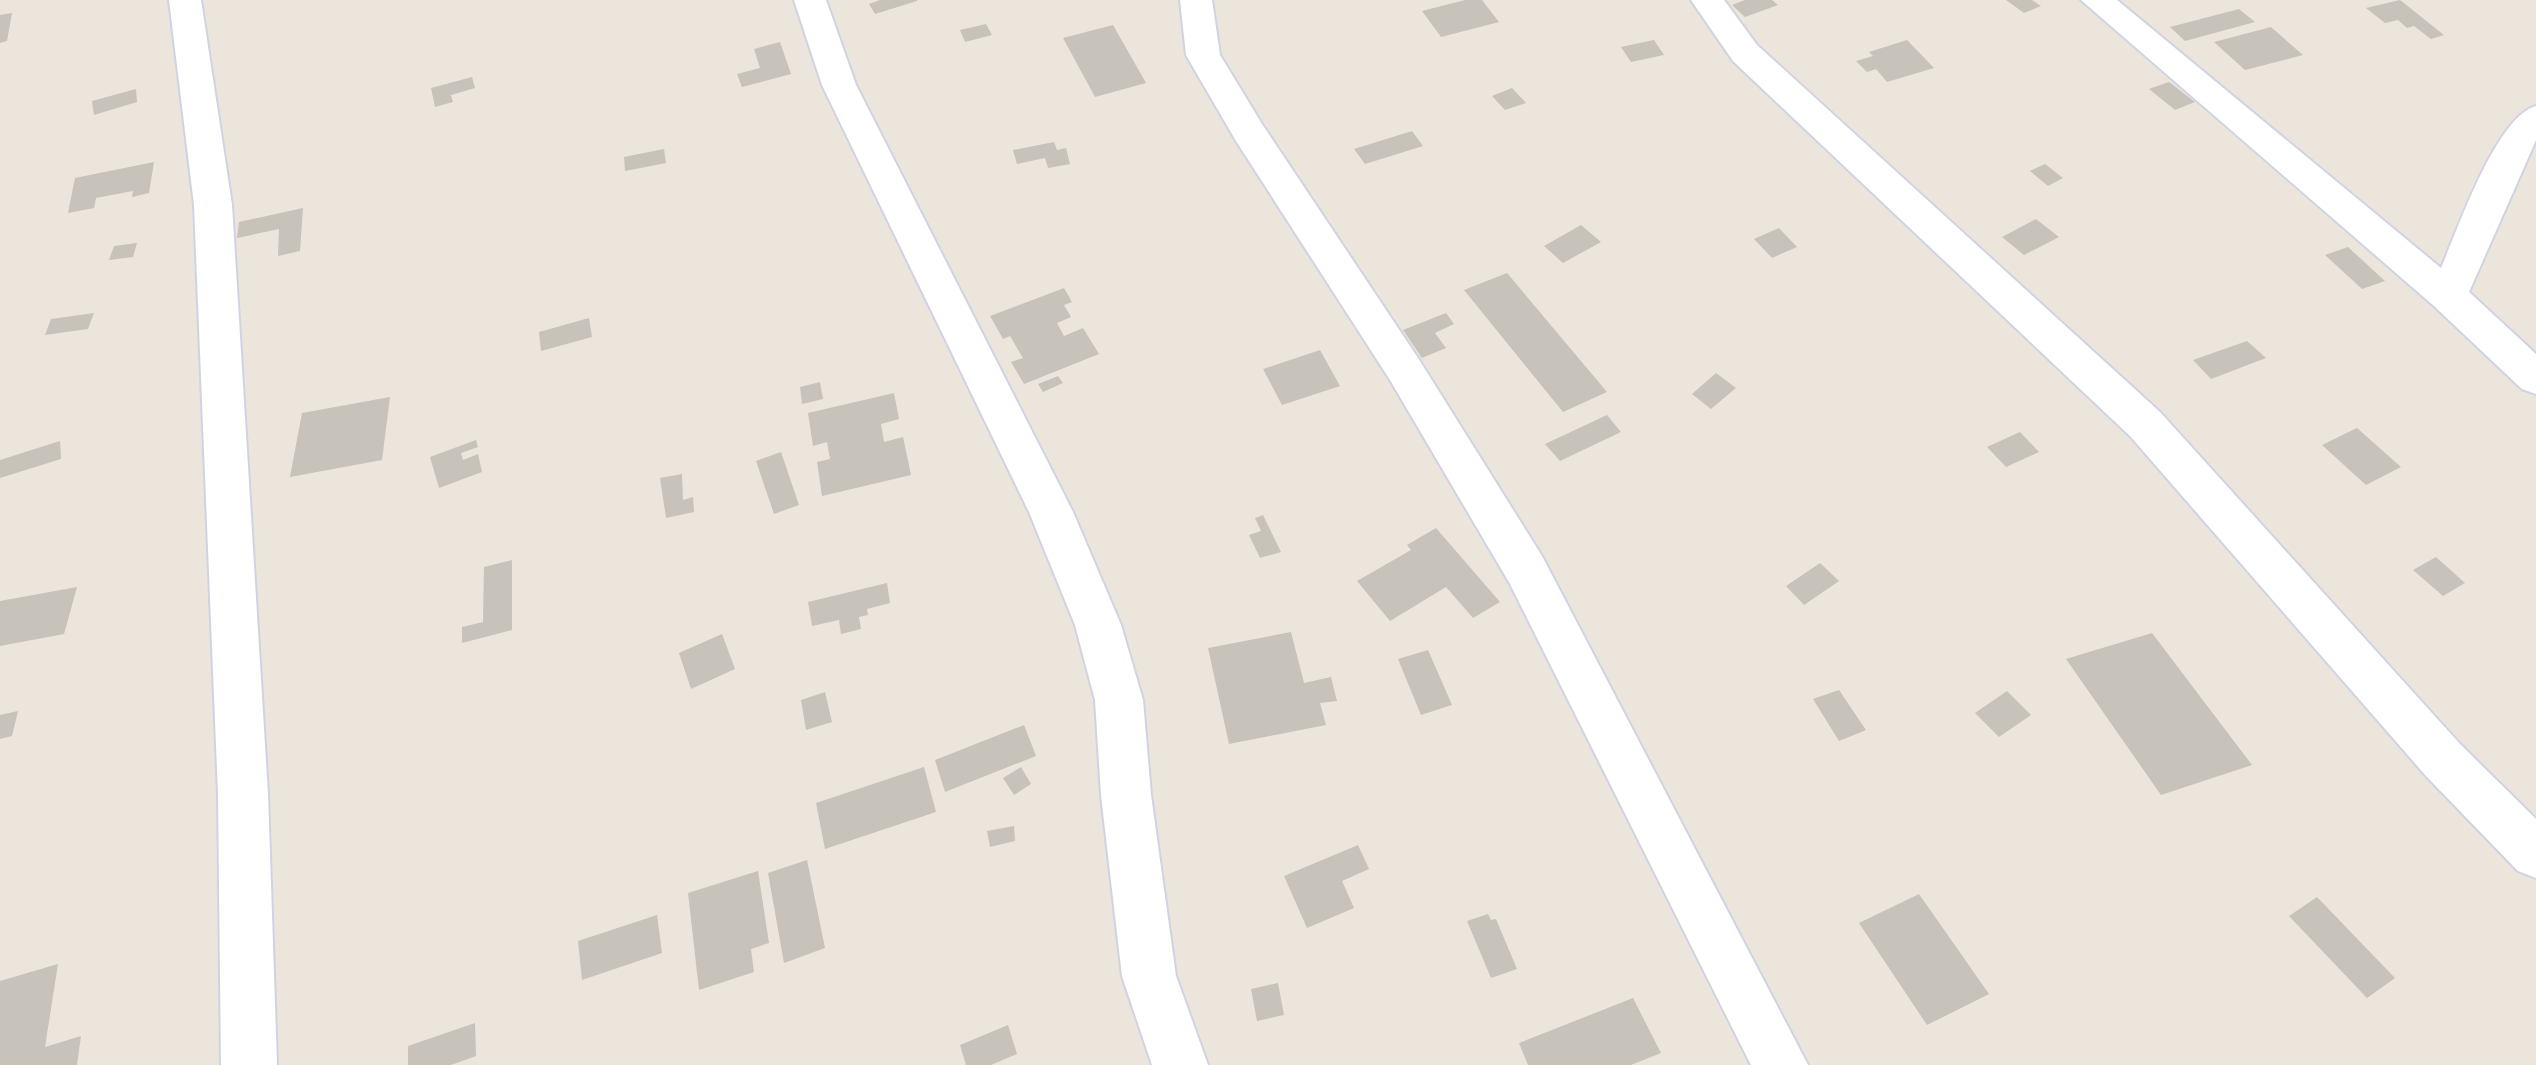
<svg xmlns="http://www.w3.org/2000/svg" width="2536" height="1065" font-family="Jost,sans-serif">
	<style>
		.building { fill: #c7c2ba }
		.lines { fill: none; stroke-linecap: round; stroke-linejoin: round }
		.minor-casing { stroke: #d0d3e3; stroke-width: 4 }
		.minor { fill: #fff; fill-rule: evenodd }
	</style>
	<rect width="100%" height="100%" fill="#ece5db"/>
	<!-- building -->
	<path class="building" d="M 880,0 L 917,0 L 917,1 L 875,14 L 869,4 Z
		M 1465,0 L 1482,0 L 1499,22 L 1441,37 L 1422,11 Z
		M 1745,0 L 1772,0 L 1778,5 L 1745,17 L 1732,5 Z
		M 2006,0 L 2032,0 L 2041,6 L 2024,13 Z
		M 2400,0 L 2444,35 L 2431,39 L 2414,26 L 2407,28 L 2398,20 L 2385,23 L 2366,8 Z
		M 2239,9 L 2255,22 L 2185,41 L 2170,27 Z
		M 12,13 L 7,41 L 0,43 L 0,15 Z
		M 986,24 L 992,35 L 965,42 L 960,30 Z
		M 1113,25 L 1146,83 L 1095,97 L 1063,38 Z
		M 2271,27 L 2303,55 L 2245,70 L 2214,42 Z
		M 1654,40 L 1664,55 L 1631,62 L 1621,47 Z
		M 1907,40 L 1934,68 L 1887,82 L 1876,69 L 1867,72 L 1856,61 L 1873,56 L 1869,52 Z
		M 780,42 L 791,74 L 742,87 L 737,74 L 760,68 L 754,49 Z
		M 472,77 L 475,88 L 451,95 L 453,102 L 435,107 L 431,88 Z
		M 2169,82 L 2195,102 L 2175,110 L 2149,89 Z
		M 1512,88 L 1526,103 L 1505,110 L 1492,96 Z
		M 136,89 L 137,102 L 94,115 L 92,101 Z
		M 1412,131 L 1423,146 L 1365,164 L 1354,149 Z
		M 1054,142 L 1057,150 L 1066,148 L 1070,164 L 1048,168 L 1045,158 L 1017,164 L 1013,150 Z
		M 664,149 L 666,163 L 625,171 L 624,157 Z
		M 154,162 L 149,193 L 132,197 L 133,191 L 96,198 L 94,208 L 68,213 L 75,178 Z
		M 2045,164 L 2063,178 L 2048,186 L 2030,171 Z
		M 303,208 L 300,251 L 278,256 L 279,229 L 237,238 L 239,222 Z
		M 2036,219 L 2059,237 L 2024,255 L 2002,237 Z
		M 1581,225 L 1601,242 L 1563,263 L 1544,246 Z
		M 1779,228 L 1797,247 L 1772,258 L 1754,239 Z
		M 137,243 L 133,257 L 109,260 L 114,246 Z
		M 2348,247 L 2385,281 L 2362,289 L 2325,255 Z
		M 1507,273 L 1607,392 L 1563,412 L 1464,290 Z
		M 1064,288 L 1072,302 L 1064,305 L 1071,317 L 1057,323 L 1064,336 L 1083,328 L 1099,354 L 1024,384 L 1011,362 L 1023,358 L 1010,336 L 1003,339 L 990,316 Z
		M 94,313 L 88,329 L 45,335 L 51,319 Z
		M 1446,313 L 1454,324 L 1435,333 L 1446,348 L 1422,358 L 1403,330 Z
		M 589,318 L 592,337 L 541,351 L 539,332 Z
		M 2247,341 L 2266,358 L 2211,379 L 2193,360 Z
		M 1320,350 L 1340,386 L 1282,405 L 1263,369 Z
		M 1716,373 L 1736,388 L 1711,409 L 1692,394 Z
		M 1058,376 L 1063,383 L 1043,392 L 1038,384 Z
		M 820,382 L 823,399 L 802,404 L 800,387 Z
		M 894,393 L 899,419 L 881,424 L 884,442 L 903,437 L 911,475 L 822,496 L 817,462 L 830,459 L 827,442 L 813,446 L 808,413 Z
		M 390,397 L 382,460 L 290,477 L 302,413 Z
		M 1607,415 L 1621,432 L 1560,461 L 1545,444 Z
		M 2357,428 L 2401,467 L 2366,485 L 2322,445 Z
		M 2020,432 L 2039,452 L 2006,467 L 1987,447 Z
		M 476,440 L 478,447 L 461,453 L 463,460 L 478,454 L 482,472 L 439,488 L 430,457 Z
		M 60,441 L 61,459 L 0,478 L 0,460 Z
		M 781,452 L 799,505 L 774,514 L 756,461 Z
		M 682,474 L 683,500 L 693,497 L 694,512 L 666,518 L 660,478 Z
		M 1263,515 L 1281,552 L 1260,558 L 1249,535 L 1261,531 L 1255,518 Z
		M 1436,528 L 1500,602 L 1473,618 L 1446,587 L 1390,621 L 1357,581 L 1411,550 L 1407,545 Z
		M 2436,557 L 2465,583 L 2443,596 L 2413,570 Z
		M 512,560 L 512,630 L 462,643 L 462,627 L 483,622 L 484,567 Z
		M 1820,563 L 1839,581 L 1804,605 L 1786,586 Z
		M 887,583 L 890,603 L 867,609 L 868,615 L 859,617 L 861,629 L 841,634 L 839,620 L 812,626 L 808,602 Z
		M 77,587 L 64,634 L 0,646 L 0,601 Z
		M 1291,632 L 1304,683 L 1331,677 L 1337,701 L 1320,703 L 1326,725 L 1229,744 L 1208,648 Z
		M 2152,633 L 2252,765 L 2161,795 L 2066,659 Z
		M 722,634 L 735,669 L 691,689 L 679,653 Z
		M 1428,650 L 1452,705 L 1421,715 L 1398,659 Z
		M 1839,690 L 1866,730 L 1839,741 L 1813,699 Z
		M 2007,691 L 2031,715 L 1999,737 L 1975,713 Z
		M 825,692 L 832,722 L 806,730 L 801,700 Z
		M 18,711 L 12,736 L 0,739 L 0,715 Z
		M 1024,725 L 1036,756 L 945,792 L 935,760 Z
		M 924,767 L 936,812 L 825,849 L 816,803 Z
		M 1021,767 L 1031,784 L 1014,795 L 1003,778 Z
		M 1014,826 L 1015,841 L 990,847 L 987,831 Z
		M 1358,845 L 1369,869 L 1342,881 L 1354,908 L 1307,928 L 1284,876 Z
		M 807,860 L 825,948 L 784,963 L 768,873 Z
		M 758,871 L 769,943 L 751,949 L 754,972 L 699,990 L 688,893 Z
		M 1919,894 L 1989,994 L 1927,1025 L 1859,923 Z
		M 2317,897 L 2395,978 L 2367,998 L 2289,916 Z
		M 1488,914 L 1491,920 L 1496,919 L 1517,969 L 1491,978 L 1467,921 Z
		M 657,915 L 662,953 L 582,980 L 578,941 Z
		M 58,964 L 45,1047 L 81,1036 L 77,1065 L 0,1065 L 0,981 Z
		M 1278,983 L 1284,1015 L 1257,1021 L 1251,989 Z
		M 1633,998 L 1661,1053 L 1631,1065 L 1528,1065 L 1519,1043 Z
		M 475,1023 L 476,1056 L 451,1065 L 408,1065 L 408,1046 Z
		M 1008,1025 L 1017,1054 L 991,1065 L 966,1065 L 960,1045 Z"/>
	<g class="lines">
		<defs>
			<path id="minor" d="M 169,0 L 201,0 L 232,205 L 268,794 L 277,1065 L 221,1065 L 218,794 L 194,205 Z
				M 794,0 L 826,0 L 856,85 L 1073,512 L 1121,625 L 1143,700 L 1151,795 L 1176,976 L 1208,1065 L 1152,1065 L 1122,976 L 1101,795 L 1095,700 L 1075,625 L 1029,512 L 822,85 Z
				M 1180,0 L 1212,0 L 1220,55 L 1262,124 L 1418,358 L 1542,556 L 1808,1065 L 1751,1065 L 1510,584 L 1390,380 L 1236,141 L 1186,55 Z
				M 1691,0 L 1724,0 L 1757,45 L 2160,412 L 2460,744 L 2536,819 L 2536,878 L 2518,871 L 2426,776 L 2130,436 L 1733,61 Z
				M 2081,0 L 2117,0 L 2441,268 C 2458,229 2496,117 2536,106 L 2536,140 L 2469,292 L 2536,354 L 2536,394 L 2522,389 L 2434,306 Z"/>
		</defs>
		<!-- minor casing -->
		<use href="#minor" class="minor-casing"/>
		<!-- minor -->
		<use href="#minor" class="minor"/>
	</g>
</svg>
